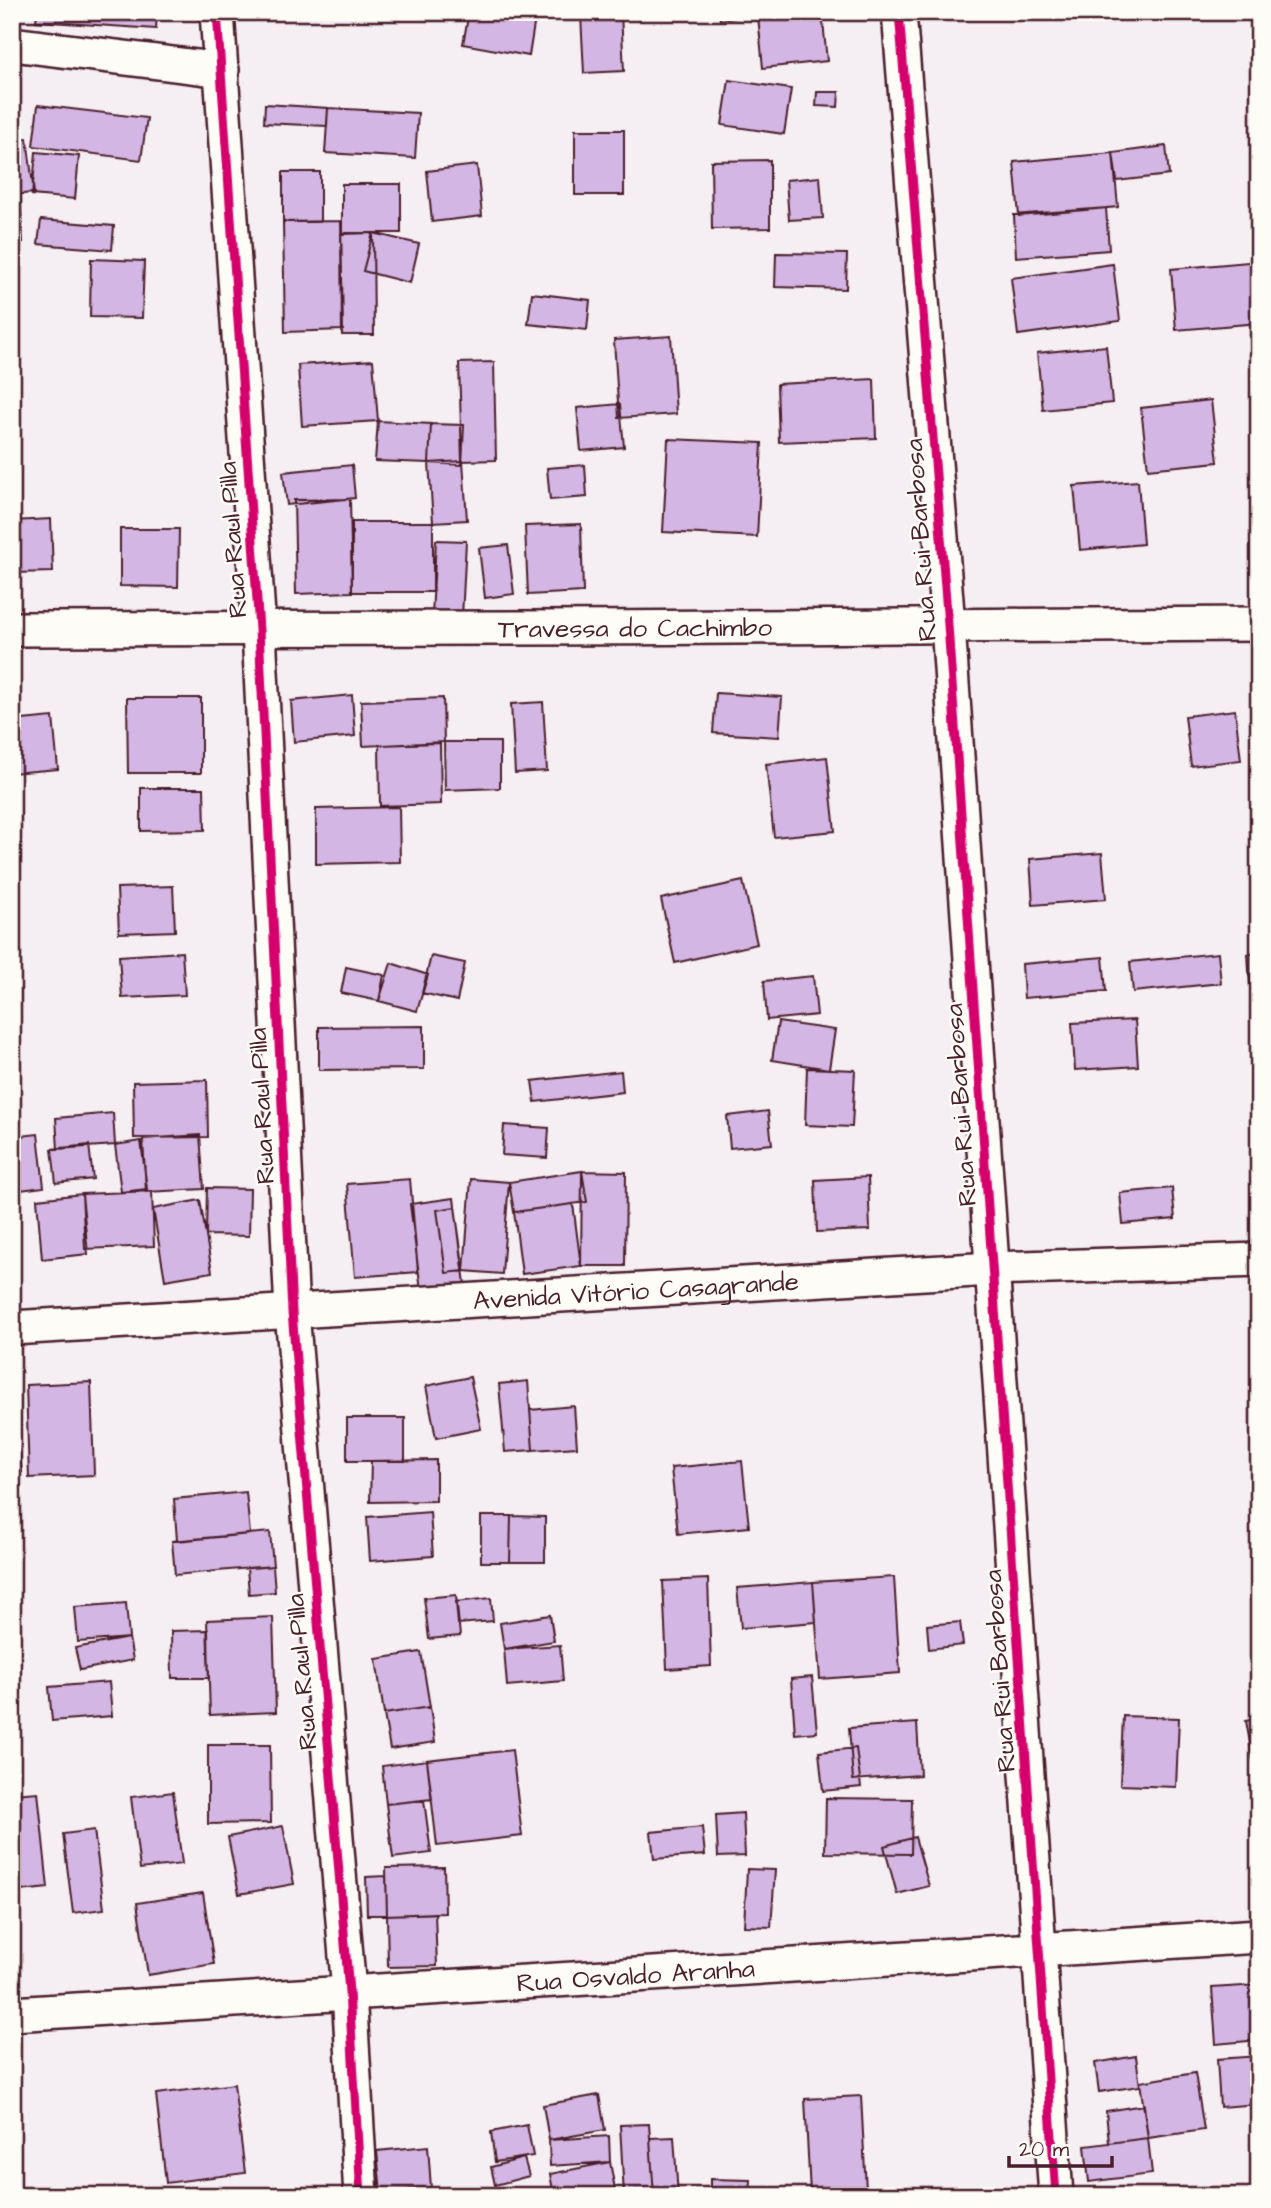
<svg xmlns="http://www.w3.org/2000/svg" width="1271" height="2208" font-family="'Architects Daughter',sans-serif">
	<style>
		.building { fill: #d3b6e3; stroke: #4a1f2b; stroke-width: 2 }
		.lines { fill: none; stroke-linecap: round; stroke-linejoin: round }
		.minor-casing { stroke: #4a1f2b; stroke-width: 38 }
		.minor { stroke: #fdfcf7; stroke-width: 33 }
		.cycleway-casing { stroke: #fdfcf7; stroke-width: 13 }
		.cycleway { stroke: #d6006c; stroke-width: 9 }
		.labels { text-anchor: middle; stroke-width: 5; stroke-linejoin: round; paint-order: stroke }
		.street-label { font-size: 26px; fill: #4a1f2b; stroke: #fdfcf7 }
	</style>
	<rect width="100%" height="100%" fill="#f5eef3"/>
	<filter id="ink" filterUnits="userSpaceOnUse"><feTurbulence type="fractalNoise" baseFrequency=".0143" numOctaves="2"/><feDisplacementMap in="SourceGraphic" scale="14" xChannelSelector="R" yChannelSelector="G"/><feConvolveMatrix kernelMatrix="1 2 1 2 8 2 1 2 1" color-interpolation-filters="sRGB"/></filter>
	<g filter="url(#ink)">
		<!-- building -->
		<path class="building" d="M 37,12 L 157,12 L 156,29 L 36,21 Z
			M 469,12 L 536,12 L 529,56 L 463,44 Z
			M 719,12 L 787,12 L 720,20 Z
			M 787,12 L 822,12 L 827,61 L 763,68 L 758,16 Z
			M 621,13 L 624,71 L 584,73 L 581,15 Z
			M 729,80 L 791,89 L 784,134 L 722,125 Z
			M 817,92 L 839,92 L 838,107 L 816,106 Z
			M 265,104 L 328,108 L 327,126 L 264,123 Z
			M 38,105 L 147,118 L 141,160 L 33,146 Z
			M 328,108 L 418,113 L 415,158 L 325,153 Z
			M 575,130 L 624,130 L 624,195 L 575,195 Z
			M 27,138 L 34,193 L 12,195 L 12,140 Z
			M 1166,146 L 1169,175 L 1117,181 L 1113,153 Z
			M 36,152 L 79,156 L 75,199 L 32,195 Z
			M 1113,153 L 1118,207 L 1019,216 L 1014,162 Z
			M 770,160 L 770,228 L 712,229 L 711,161 Z
			M 477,165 L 482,216 L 432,222 L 427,171 Z
			M 283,172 L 320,172 L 320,222 L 283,222 Z
			M 820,177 L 823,218 L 789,220 L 786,180 Z
			M 342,184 L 401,184 L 401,233 L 342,233 Z
			M 20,195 L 23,242 L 12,243 L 12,196 Z
			M 1106,208 L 1109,250 L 1016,257 L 1014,215 Z
			M 41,220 L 114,226 L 112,250 L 38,244 Z
			M 341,221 L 343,330 L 285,332 L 283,222 Z
			M 373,233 L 419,244 L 410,283 L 363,271 Z
			M 373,233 L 374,335 L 342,335 L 341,234 Z
			M 776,253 L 847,254 L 846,289 L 775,287 Z
			M 91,259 L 144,261 L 142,318 L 90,317 Z
			M 1259,261 L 1259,323 L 1176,330 L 1171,269 Z
			M 1113,264 L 1120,321 L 1018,335 L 1011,278 Z
			M 532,293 L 590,300 L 587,330 L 528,324 Z
			M 671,336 L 676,414 L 619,418 L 614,340 Z
			M 1106,346 L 1112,403 L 1043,410 L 1037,353 Z
			M 373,360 L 378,421 L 302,426 L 298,365 Z
			M 494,362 L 496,460 L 462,461 L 459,363 Z
			M 874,379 L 876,438 L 779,442 L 777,384 Z
			M 1211,400 L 1218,462 L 1148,469 L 1141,408 Z
			M 620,404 L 624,447 L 581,451 L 577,408 Z
			M 378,421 L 431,424 L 429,463 L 375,461 Z
			M 431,424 L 464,425 L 462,465 L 429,463 Z
			M 668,439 L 762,443 L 757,537 L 663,532 Z
			M 463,461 L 467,520 L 433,522 L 429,463 Z
			M 352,465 L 355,498 L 287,505 L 283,472 Z
			M 585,465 L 587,497 L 550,500 L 547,468 Z
			M 1138,481 L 1143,544 L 1080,550 L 1074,486 Z
			M 350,499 L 352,592 L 296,594 L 294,500 Z
			M 51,519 L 53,572 L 12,573 L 12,521 Z
			M 352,522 L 433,522 L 433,592 L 352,592 Z
			M 581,524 L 583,592 L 528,595 L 525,526 Z
			M 120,529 L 179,529 L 178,587 L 120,586 Z
			M 436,540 L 466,541 L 462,617 L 432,616 Z
			M 508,545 L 514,594 L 485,598 L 479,548 Z
			M 716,693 L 782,697 L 779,737 L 713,733 Z
			M 352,695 L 355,736 L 294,742 L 291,701 Z
			M 127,698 L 201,698 L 201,773 L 128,773 Z
			M 443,698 L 444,742 L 363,746 L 361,701 Z
			M 543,702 L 547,771 L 515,773 L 511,704 Z
			M 1235,710 L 1241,760 L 1191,766 L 1185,716 Z
			M 53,717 L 58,769 L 12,773 L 12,721 Z
			M 444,742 L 500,742 L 500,788 L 445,790 Z
			M 440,743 L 441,804 L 380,806 L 379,745 Z
			M 827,757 L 835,831 L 774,837 L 766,764 Z
			M 141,788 L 204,788 L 205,830 L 141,831 Z
			M 399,807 L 400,862 L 316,864 L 316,809 Z
			M 1102,853 L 1106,899 L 1033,905 L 1030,859 Z
			M 743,881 L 757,944 L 675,963 L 661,899 Z
			M 173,886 L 175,931 L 119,933 L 117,888 Z
			M 182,952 L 185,995 L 122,998 L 119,956 Z
			M 1218,953 L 1221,983 L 1133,992 L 1130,962 Z
			M 1259,953 L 1259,984 L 1250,984 L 1248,954 Z
			M 431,956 L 465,963 L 457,1001 L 422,993 Z
			M 1103,957 L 1106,991 L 1024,998 L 1022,964 Z
			M 391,963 L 428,975 L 417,1011 L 379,1001 Z
			M 346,967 L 384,975 L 379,1001 L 341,993 Z
			M 813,976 L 817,1015 L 767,1020 L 764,981 Z
			M 1135,1020 L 1138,1066 L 1075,1070 L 1072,1023 Z
			M 778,1022 L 835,1030 L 829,1069 L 772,1060 Z
			M 424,1026 L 424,1069 L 319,1070 L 319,1027 Z
			M 807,1068 L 855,1070 L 852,1127 L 805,1125 Z
			M 621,1071 L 623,1092 L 535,1102 L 532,1081 Z
			M 207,1080 L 208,1137 L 134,1138 L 133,1082 Z
			M 768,1111 L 772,1144 L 730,1148 L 727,1116 Z
			M 113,1113 L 115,1145 L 58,1149 L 56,1118 Z
			M 504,1125 L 549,1128 L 547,1158 L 502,1155 Z
			M 38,1134 L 44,1187 L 12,1191 L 12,1137 Z
			M 200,1135 L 204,1189 L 146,1192 L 143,1139 Z
			M 141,1141 L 147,1189 L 121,1192 L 115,1145 Z
			M 89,1145 L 93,1179 L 56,1183 L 52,1149 Z
			M 582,1171 L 626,1172 L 625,1266 L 581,1266 Z
			M 582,1171 L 587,1202 L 514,1212 L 509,1182 Z
			M 868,1177 L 870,1230 L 817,1232 L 815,1180 Z
			M 410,1179 L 418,1272 L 355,1277 L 347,1184 Z
			M 471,1179 L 509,1182 L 502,1274 L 464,1271 Z
			M 207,1188 L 250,1189 L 249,1236 L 206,1235 Z
			M 1172,1188 L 1175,1219 L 1123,1224 L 1120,1193 Z
			M 152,1191 L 154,1246 L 85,1249 L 82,1194 Z
			M 82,1194 L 88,1254 L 42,1259 L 37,1199 Z
			M 454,1198 L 465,1284 L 421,1290 L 410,1204 Z
			M 200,1200 L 212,1272 L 165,1280 L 153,1209 Z
			M 573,1204 L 581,1266 L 522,1274 L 514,1212 Z
			M 455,1207 L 464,1271 L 446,1273 L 437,1210 Z
			M 470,1377 L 481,1429 L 436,1438 L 426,1386 Z
			M 528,1381 L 533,1450 L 505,1452 L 499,1384 Z
			M 91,1382 L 94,1475 L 29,1478 L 26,1385 Z
			M 574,1406 L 577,1447 L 533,1450 L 530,1410 Z
			M 12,1409 L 22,1472 L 12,1473 Z
			M 347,1418 L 405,1418 L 405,1461 L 347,1461 Z
			M 436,1460 L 436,1501 L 370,1502 L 371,1461 Z
			M 742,1461 L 749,1527 L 678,1534 L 671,1468 Z
			M 246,1492 L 250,1534 L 177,1541 L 174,1499 Z
			M 430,1512 L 433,1556 L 370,1561 L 367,1517 Z
			M 481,1516 L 511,1516 L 510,1562 L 481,1562 Z
			M 511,1516 L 545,1517 L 545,1562 L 510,1562 Z
			M 270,1532 L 273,1566 L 175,1575 L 172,1541 Z
			M 273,1566 L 275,1592 L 249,1594 L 247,1568 Z
			M 894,1577 L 900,1673 L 820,1679 L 813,1582 Z
			M 708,1579 L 711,1666 L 667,1669 L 663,1581 Z
			M 813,1582 L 816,1622 L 741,1628 L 737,1588 Z
			M 456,1595 L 460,1636 L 429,1639 L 424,1598 Z
			M 491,1598 L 493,1621 L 458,1624 L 456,1602 Z
			M 126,1603 L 129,1638 L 78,1642 L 75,1607 Z
			M 550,1615 L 554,1641 L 504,1649 L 500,1623 Z
			M 273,1617 L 276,1712 L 210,1715 L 207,1620 Z
			M 960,1622 L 963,1645 L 929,1649 L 927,1625 Z
			M 208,1630 L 209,1678 L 172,1678 L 171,1631 Z
			M 129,1638 L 133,1660 L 80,1670 L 75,1648 Z
			M 560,1645 L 563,1681 L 507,1686 L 504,1649 Z
			M 421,1652 L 430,1707 L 384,1714 L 376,1659 Z
			M 812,1677 L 817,1732 L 795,1734 L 791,1679 Z
			M 109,1682 L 112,1716 L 52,1721 L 49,1687 Z
			M 430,1707 L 435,1742 L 390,1749 L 384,1714 Z
			M 1123,1716 L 1179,1718 L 1176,1787 L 1120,1785 Z
			M 1259,1718 L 1259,1781 L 1257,1781 L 1246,1721 Z
			M 917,1723 L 920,1775 L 853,1780 L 849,1728 Z
			M 208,1745 L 270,1745 L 271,1823 L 208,1824 Z
			M 856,1748 L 861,1787 L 823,1791 L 819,1752 Z
			M 512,1750 L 522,1836 L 437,1846 L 427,1760 Z
			M 427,1760 L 432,1799 L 386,1804 L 382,1766 Z
			M 38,1792 L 48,1888 L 12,1892 L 12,1794 Z
			M 173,1792 L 182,1864 L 140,1869 L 131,1797 Z
			M 826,1798 L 912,1799 L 911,1854 L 825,1853 Z
			M 424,1800 L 431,1853 L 393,1858 L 386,1804 Z
			M 743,1813 L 745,1856 L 718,1857 L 716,1815 Z
			M 283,1826 L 294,1884 L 239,1894 L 228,1837 Z
			M 702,1827 L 705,1855 L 654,1859 L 651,1832 Z
			M 94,1830 L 104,1909 L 73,1913 L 63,1834 Z
			M 915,1837 L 929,1886 L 897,1894 L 884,1846 Z
			M 444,1867 L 445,1913 L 387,1915 L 386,1868 Z
			M 747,1869 L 775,1870 L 771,1927 L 744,1926 Z
			M 386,1876 L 387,1915 L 367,1915 L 366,1877 Z
			M 203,1893 L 214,1964 L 148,1975 L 137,1903 Z
			M 435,1913 L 437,1966 L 388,1967 L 387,1915 Z
			M 1259,1985 L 1259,2040 L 1216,2044 L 1212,1988 Z
			M 1136,2056 L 1140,2086 L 1099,2092 L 1095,2063 Z
			M 1259,2056 L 1259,2104 L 1220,2107 L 1217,2059 Z
			M 1195,2073 L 1204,2130 L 1148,2138 L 1140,2082 Z
			M 234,2084 L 245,2173 L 166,2183 L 156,2094 Z
			M 599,2095 L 605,2130 L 549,2140 L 543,2105 Z
			M 861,2096 L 866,2190 L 810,2193 L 805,2099 Z
			M 1144,2105 L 1148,2138 L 1109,2143 L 1106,2111 Z
			M 649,2124 L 654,2196 L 624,2196 L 620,2125 Z
			M 527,2125 L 533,2156 L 495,2162 L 491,2132 Z
			M 609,2136 L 610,2162 L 550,2166 L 549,2140 Z
			M 674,2137 L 678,2196 L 654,2196 L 650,2138 Z
			M 1148,2138 L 1152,2174 L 1089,2182 L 1085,2146 Z
			M 428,2146 L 431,2188 L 381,2192 L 377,2151 Z
			M 524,2158 L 529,2176 L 495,2185 L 491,2167 Z
			M 610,2162 L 616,2195 L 554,2196 L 550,2174 Z
			M 710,2179 L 751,2180 L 750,2196 L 710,2196 Z
			M 456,2189 L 456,2196 L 381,2196 L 381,2192 Z"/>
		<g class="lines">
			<defs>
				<g id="minor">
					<path d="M 217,12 L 259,630 L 292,1312 L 349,1992 L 361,2196"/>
					<path d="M 899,12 L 948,625 L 1056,2196"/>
					<path d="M 12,44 L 222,70"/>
					<path id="s1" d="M 12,629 C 428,631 843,625 1259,624"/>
					<path id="s2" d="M 12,1328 L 992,1269 L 1259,1260"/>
					<path id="s3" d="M 12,2014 L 1259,1936"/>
				</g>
			</defs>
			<!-- minor casing -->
			<use href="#minor" class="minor-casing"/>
			<!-- minor -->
			<use href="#minor" class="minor"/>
			<defs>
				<path id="cycleway" d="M 217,12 L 259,630 L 292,1312 L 349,1992 L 361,2196
					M 899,12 L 948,625 L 1056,2196"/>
			</defs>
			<!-- cycleway casing -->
			<use href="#cycleway" class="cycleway-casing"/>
			<!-- cycleway -->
			<use href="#cycleway" class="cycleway"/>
		</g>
	</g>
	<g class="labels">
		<!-- street labels -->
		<g class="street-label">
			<text transform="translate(232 540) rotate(-94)" y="9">Rua Raul Pilla</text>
			<text transform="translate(920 540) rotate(-94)" y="9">Rua Rui Barbosa</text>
			<text dy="9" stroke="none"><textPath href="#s1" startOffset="623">Travessa do Cachimbo</textPath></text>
			<text transform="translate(960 1105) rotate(-94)" y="9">Rua Rui Barbosa</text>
			<text transform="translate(261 1106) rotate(-93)" y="9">Rua Raul Pilla</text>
			<text dy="9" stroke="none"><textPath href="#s2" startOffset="625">Avenida Vitório Casagrande</textPath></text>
			<text transform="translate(999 1671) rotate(-94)" y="9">Rua Rui Barbosa</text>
			<text transform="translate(301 1672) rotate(-95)" y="9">Rua Raul Pilla</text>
			<text dy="9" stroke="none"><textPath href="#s3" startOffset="625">Rua Osvaldo Aranha</textPath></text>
		</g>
	</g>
	<!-- margin -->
	<rect width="1271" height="2208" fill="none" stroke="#fdfcf7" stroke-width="42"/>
	<rect x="21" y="21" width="1229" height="2166" fill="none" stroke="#4a1f2b" stroke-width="2.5" filter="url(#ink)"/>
	<!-- scale -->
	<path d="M1009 2156v10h103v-10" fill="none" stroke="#4a1f2b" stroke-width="3.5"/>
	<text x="1019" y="2156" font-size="21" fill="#4a1f2b" stroke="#fdfcf7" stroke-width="5" paint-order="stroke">20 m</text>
</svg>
